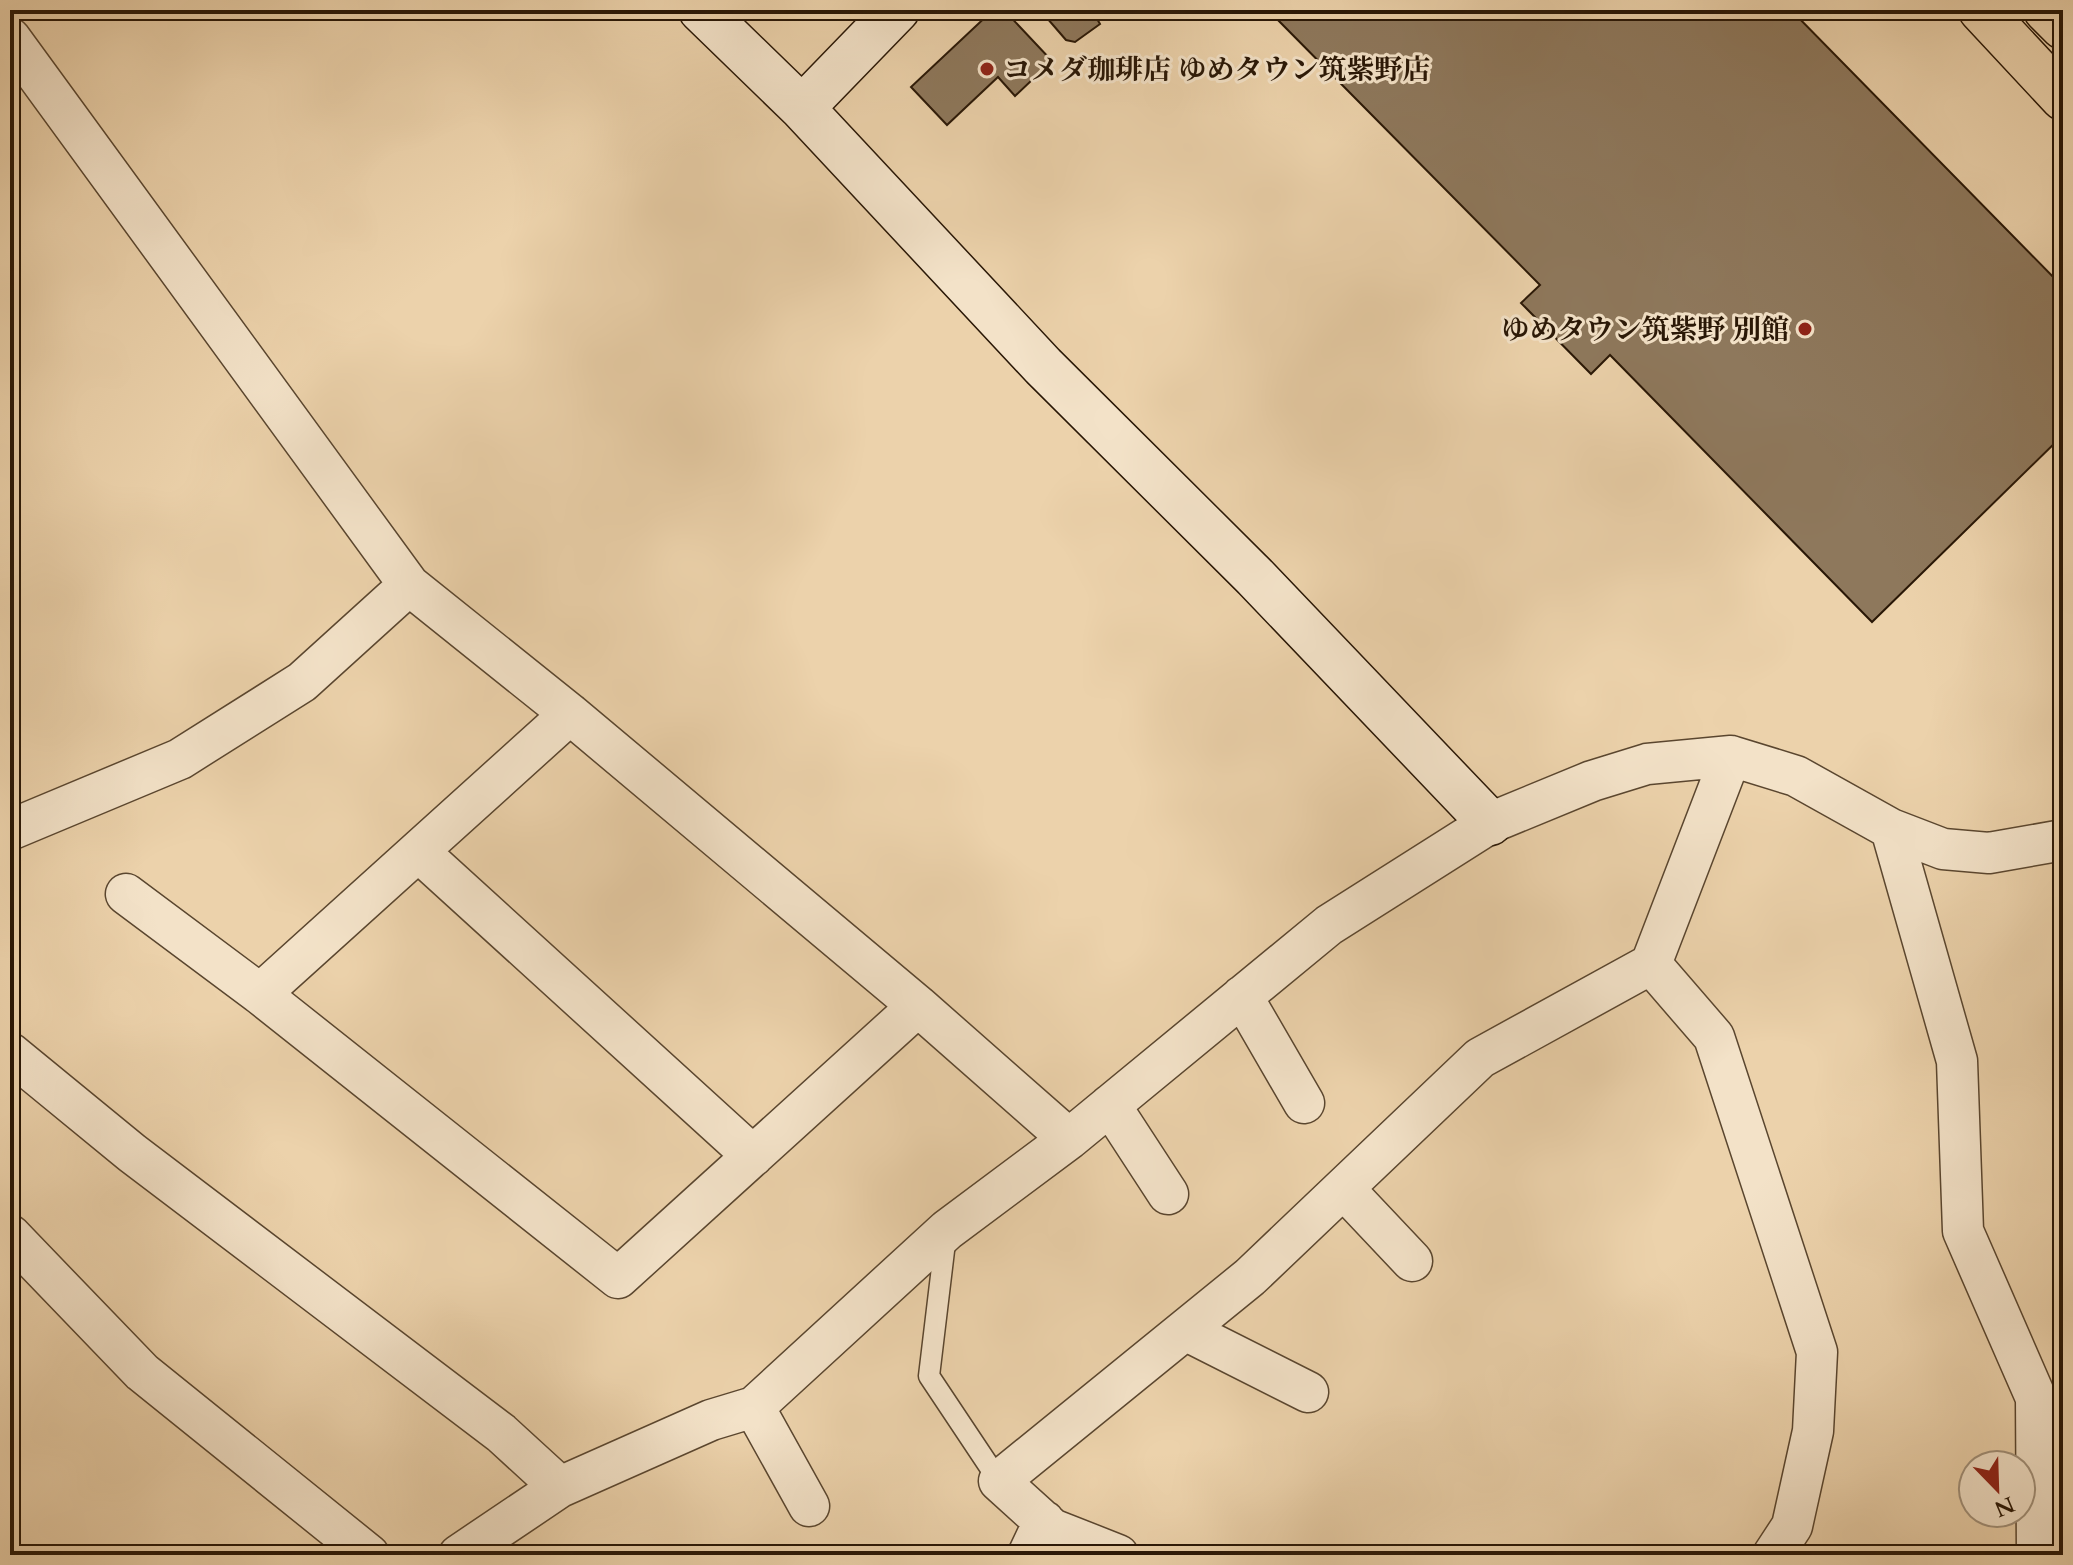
<svg xmlns="http://www.w3.org/2000/svg" width="2073" height="1565" font-family="Cardo,'Noto Serif JP',serif">
	<style>
		.building { fill: #8e785c; stroke: #291706; stroke-width: 2 }
		.lines { fill: none; stroke-linecap: round; stroke-linejoin: round }
		.lane-casing { stroke: #5a462f; stroke-width: 23 }
		.street-casing { stroke: #5a462f; stroke-width: 43 }
		.secondary-casing { stroke: #291706; stroke-width: 47 }
		.highway-casing { stroke: #291706; stroke-width: 47 }
		.lane { stroke: #f3e2c8; stroke-width: 20 }
		.street { stroke: #f3e2c8; stroke-width: 40 }
		.secondary { stroke: #f3e2c8; stroke-width: 44 }
		.highway { stroke: #ecd2ab; stroke-width: 44 }
		.poi-dot { fill: #8f2418; stroke: #f3e2c8; stroke-width: 3 }
		.labels { text-anchor: middle; stroke-width: 6; stroke-linejoin: round; paint-order: stroke }
		.poi-label { font-size: 28px; font-weight: bold; fill: #291706; stroke: #f3e2c8; text-anchor: start }
	</style>
	<rect width="100%" height="100%" fill="#ecd2ab"/>
	<filter id="stains"><feTurbulence type="fractalNoise" baseFrequency=".0025" numOctaves="4"/><feColorMatrix values="0 0 0 0 .2 0 0 0 0 .09 0 0 0 0 .02 0 0 0 .5 -.17"/></filter>
	<radialGradient id="worn" r=".72"><stop offset=".6" stop-color="#630" stop-opacity="0"/><stop offset="1" stop-color="#630" stop-opacity=".3"/></radialGradient>
	<!-- building -->
	<path class="building" d="M 993,10 L 1004,10 L 1052,61 L 1015,96 L 998,77 L 947,125 L 911,87 Z
		M 1040,10 L 1102,10 L 1096,17 L 1100,24 L 1075,42 L 1066,40 Z
		M 1268,10 L 1791,10 L 2063,287 L 2063,435 L 1872,622 L 1610,355 L 1591,374 L 1521,303 L 1540,285 Z"/>
	<g class="lines">
		<defs>
			<path id="lane" d="M 946,1234 L 929,1376 L 999,1481"/>
			<path id="street" d="M 10,38 L 409,585 L 570,714 L 918,1006 L 1069,1139
				M 570,714 L 260,994 L 618,1278 L 918,1006
				M 1891,829 L 1957,1061 L 1963,1231 L 2036,1398 L 2037,1555
				M 10,830 L 180,759 L 302,682 L 409,585
				M 419,852 L 753,1156
				M 126,894 L 260,994
				M 1651,964 L 1714,1037 L 1817,1352 L 1813,1431 L 1792,1526 L 1773,1555
				M 1242,996 L 1304,1103
				M 10,1053 L 132,1153 L 501,1433 L 560,1487
				M 1110,1105 L 1168,1194
				M 1344,1189 L 1412,1261
				M 10,1235 L 142,1372 L 369,1555
				M 1185,1330 L 1308,1392
				M 754,1407 L 809,1506
				M 459,1555 L 560,1487 L 711,1420 L 754,1407 L 947,1230 L 1069,1139 L 1329,925 L 1490,823 L 1592,781 L 1647,764 L 1731,756 L 1796,776 L 1891,829 L 1943,849 L 1989,853 L 2063,840
				M 1028,1555 L 1044,1521
				M 1118,1555 L 1052,1529 L 999,1481 L 1250,1277 L 1480,1058 L 1651,964 L 1731,756"/>
			<path id="secondary" d="M 701,10 L 802,108 L 1043,366 L 1255,577 L 1490,823
				M 802,108 L 897,10"/>
			<path id="highway" d="M 1981,10 L 2063,98
				M 2046,10 L 2063,27"/>
		</defs>
		<!-- lane casing -->
		<use href="#lane" class="lane-casing"/>
		<!-- street casing -->
		<use href="#street" class="street-casing"/>
		<!-- secondary casing -->
		<use href="#secondary" class="secondary-casing"/>
		<!-- highway casing -->
		<use href="#highway" class="highway-casing"/>
		<!-- lane -->
		<use href="#lane" class="lane"/>
		<!-- street -->
		<use href="#street" class="street"/>
		<!-- secondary -->
		<use href="#secondary" class="secondary"/>
		<!-- highway -->
		<use href="#highway" class="highway"/>
	</g>
	<!-- markers -->
	<g class="poi-dot">
		<circle cx="987" cy="69" r="8"/>
		<circle cx="1805" cy="329" r="8"/>
	</g>
	<g class="labels">
		<!-- poi labels -->
		<g class="poi-label">
			<text x="1003" y="79">コメダ珈琲店 ゆめタウン筑紫野店</text>
			<text x="1789" y="339" text-anchor="end">ゆめタウン筑紫野 別館</text>
		</g>
	</g>
	<!-- margin -->
	<rect width="2073" height="1565" fill="none" stroke="#ecd2ab" stroke-width="40"/>
	<rect x="12" y="12" width="2049" height="1541" fill="none" stroke="#291706" stroke-width="4"/>
	<rect x="20" y="20" width="2033" height="1525" fill="none" stroke="#291706" stroke-width="2"/>
	<!-- north arrow -->
	<g transform="translate(1997 1489) rotate(157)"><circle r="38" fill="#f3e2c8" stroke="#a2917a" stroke-width="2"/>
	<path d="M0-6L14 30L0 20L-14 30Z" fill="#8f2418"/>
	<text y="-12" font-size="22" font-weight="bold" text-anchor="middle" fill="#291706">N</text>
	</g>
	<rect width="100%" height="100%" filter="url(#stains)"/>
	<rect width="100%" height="100%" fill="url(#worn)"/>
</svg>
